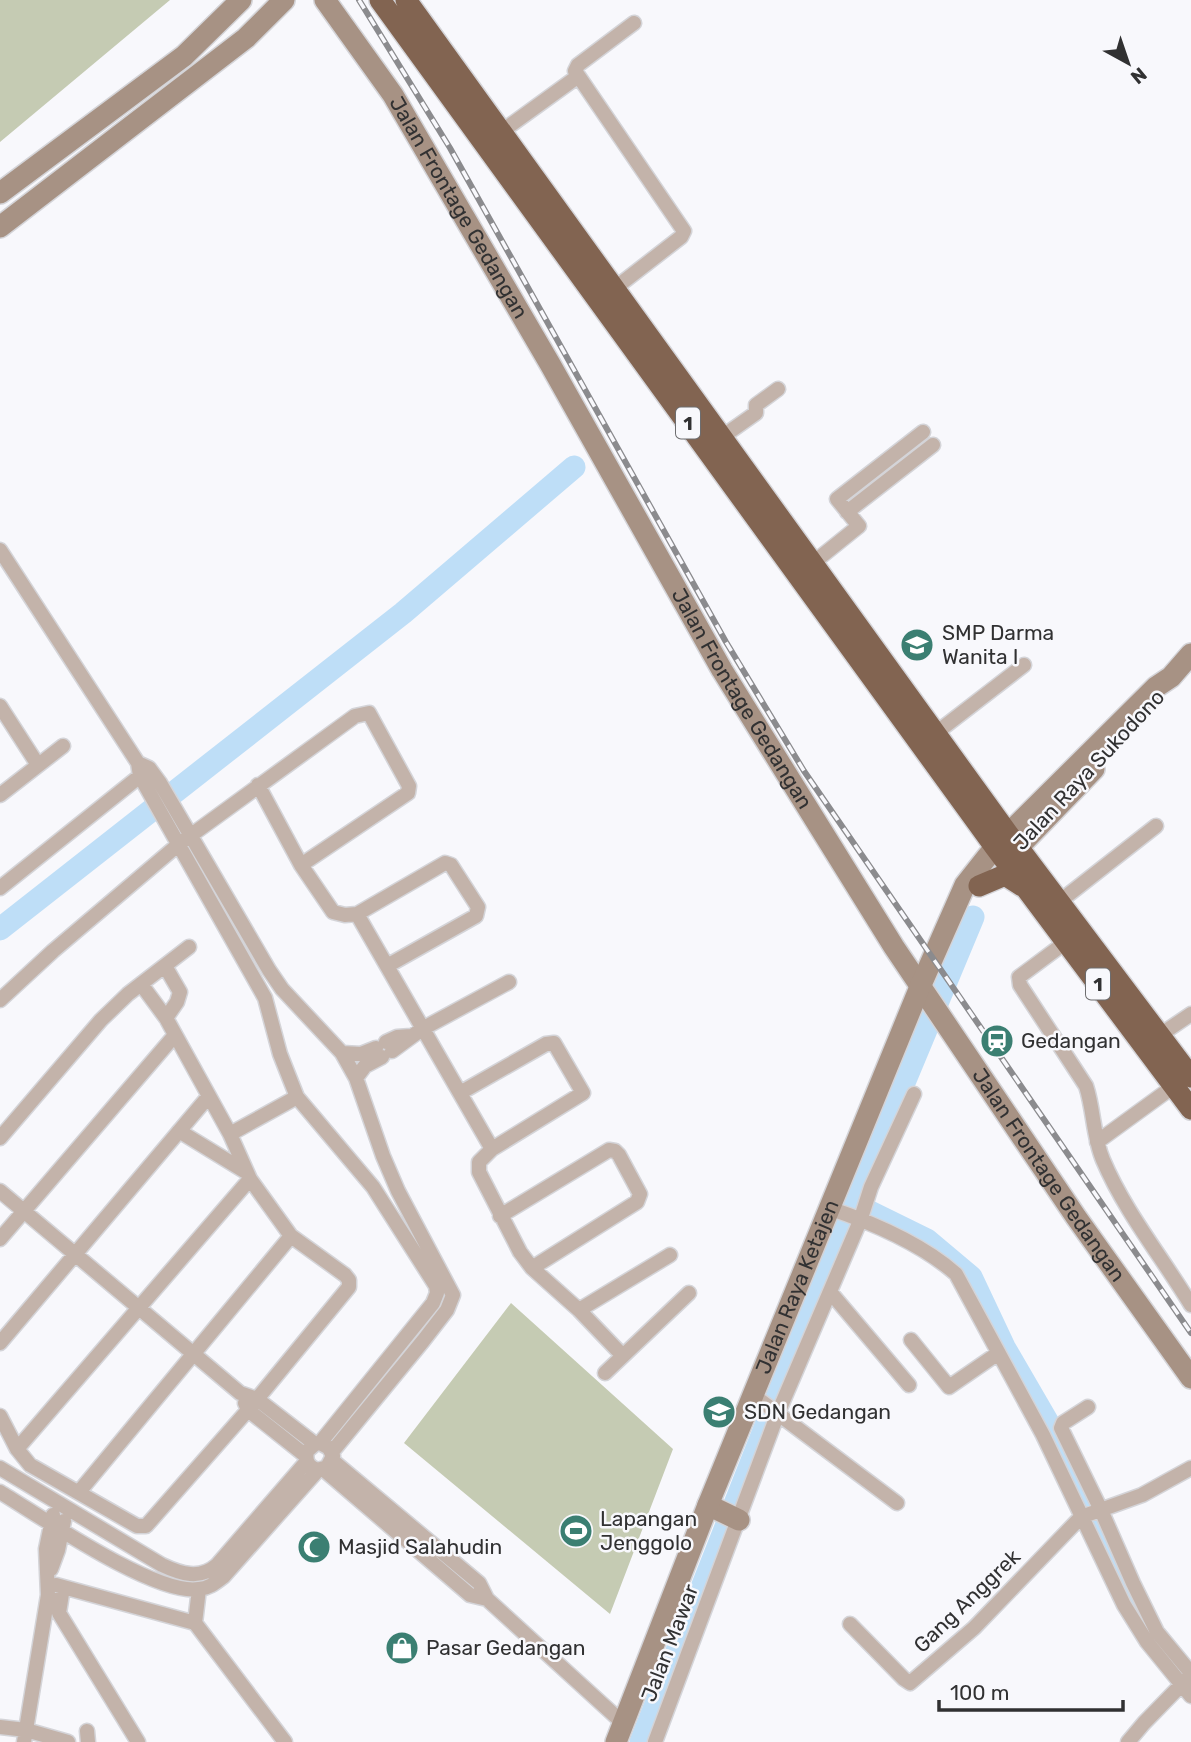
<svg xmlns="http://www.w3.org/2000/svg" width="1191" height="1742" font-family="Rubik,sans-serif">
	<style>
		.green { fill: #c5cbb3 }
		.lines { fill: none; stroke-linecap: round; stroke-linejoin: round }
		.river { stroke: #bedef7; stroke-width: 23 }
		.street-casing { stroke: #d4d4d8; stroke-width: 17 }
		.secondary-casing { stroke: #d4d4d8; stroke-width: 24 }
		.highway-casing { stroke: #d4d4d8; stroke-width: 24 }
		.street { stroke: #c3b3aa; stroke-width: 14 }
		.secondary { stroke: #a79284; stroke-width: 21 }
		.highway { stroke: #826451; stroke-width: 21 }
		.rail-casing { stroke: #8b8b8e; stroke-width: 6 }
		.rail { stroke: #f8f8fc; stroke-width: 3.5; stroke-dasharray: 10; stroke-linecap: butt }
		.labels { text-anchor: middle; stroke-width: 5; stroke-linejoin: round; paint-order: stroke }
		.shield { fill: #f8f8fc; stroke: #6d6d6f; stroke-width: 2 }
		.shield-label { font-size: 19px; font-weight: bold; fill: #313132 }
		.street-label { font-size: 21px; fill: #313132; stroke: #f8f8fc }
		.poi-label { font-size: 21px; fill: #313132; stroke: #f8f8fc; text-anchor: start }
	</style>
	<rect width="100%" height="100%" fill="#f8f8fc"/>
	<!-- green -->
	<path class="green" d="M 0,0 L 170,0 L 0,142 Z
		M 511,1303 L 673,1449 L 610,1614 L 404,1443 Z"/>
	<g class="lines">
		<!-- river -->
		<path class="river" d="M 0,929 L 403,613 L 574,467
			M 866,1210 L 927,1240 L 971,1277 L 1004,1347 L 1047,1421 L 1139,1616 L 1160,1650
			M 641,1742 L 853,1205 L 973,917"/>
		<defs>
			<path id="street" d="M 501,132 L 577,77
				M 614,289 L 681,237 L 684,231 L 575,71 L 578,65 L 634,23
				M 722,437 L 756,413 L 756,405 L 778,389
				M 847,512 L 933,445
				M 0,550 L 138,763 L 140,776 L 265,998 L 280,1054 L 297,1097 L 373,1187 L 436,1286 L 437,1293 L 433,1303 L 320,1443 L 315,1444 L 307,1451 C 305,1461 308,1467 318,1470 L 327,1467 L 333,1456 L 329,1448 L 320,1443
				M 813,563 L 859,526 L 837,499 L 923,432
				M 0,706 L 38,765
				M 936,733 L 1024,665
				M 138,763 L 149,768 L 160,783 L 269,970 L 282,989 L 342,1053 L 356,1078 L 383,1156 L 398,1191 L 453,1295 L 447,1310 L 423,1341 L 332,1452
				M 258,785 L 301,865 L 333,912 L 345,915 L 357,914 L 445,863 L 451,865 L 478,907 L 476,916 L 387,966
				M 0,795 L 63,746
				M 0,888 L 145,772
				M 1059,902 L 1156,826
				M 357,914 L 492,1149
				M 1066,942 L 1019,977 L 1020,985 L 1086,1086 C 1094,1110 1093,1137 1103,1160 C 1125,1212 1162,1257 1191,1305
				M 165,966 L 180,992 L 177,1002 L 166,1018
				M 0,1000 L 53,951 L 179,844 L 355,716 L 369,713 L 409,786 L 408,793 L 301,865
				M 1160,1035 L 1191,1014
				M 386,1042 L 397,1037 L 411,1036
				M 392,1051 L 422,1029 L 509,982
				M 342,1053 L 361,1054 L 376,1048
				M 356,1078 L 365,1066 L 382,1057
				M 460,1093 L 546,1044 L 554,1043 L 583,1093 L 492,1149 L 479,1162 L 479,1172 L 520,1252 L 532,1268 L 579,1310 L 623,1356
				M 179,1131 L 246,1172
				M 230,1134 L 297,1097
				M 0,1138 L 101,1020 L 128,994 L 189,947
				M 1097,1142 L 1174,1086
				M 0,1191 L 240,1393 L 257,1399 L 315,1444
				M 829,1208 C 873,1223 921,1243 956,1274 L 1043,1435 L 1124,1605 L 1147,1642 L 1191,1696
				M 500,1216 L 609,1150 L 615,1151 L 619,1155 L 640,1194 L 637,1202 L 532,1268
				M 0,1239 L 175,1035
				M 831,1293 L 909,1385
				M 579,1310 L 670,1255
				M 911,1340 L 949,1387 L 997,1354
				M 0,1343 L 208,1097
				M 605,1373 L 689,1293
				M 753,1395 L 897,1503
				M 245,1403 L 248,1410 L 306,1456
				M 1088,1407 L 1063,1423 L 1061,1428 L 1101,1510 L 1133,1583 L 1157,1632 L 1191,1673
				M 0,1416 L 17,1449 L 30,1465 L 137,1526 L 146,1526 L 248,1410 L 349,1287 L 349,1280 L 345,1275 L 291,1236 L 250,1179 L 230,1134 L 166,1018 L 141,984
				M 17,1449 L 250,1179
				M 332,1460 L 479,1583 L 487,1599 L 624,1724
				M 0,1468 L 162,1565 C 181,1574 200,1580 217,1565 L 307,1461
				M 323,1469 L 470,1595 L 487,1599
				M 0,1492 C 40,1516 155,1596 199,1589 C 209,1588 215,1583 223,1577 L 318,1470
				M 79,1492 L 291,1236
				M 51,1569 L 58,1550 L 64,1521
				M 56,1585 L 195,1623
				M 63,1587 L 59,1613 L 138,1742
				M 195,1623 L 285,1742
				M 195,1623 L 199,1589
				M 850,1624 L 904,1679 L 910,1683 L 974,1628 L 1081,1517 L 1142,1495 L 1191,1468
				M 0,1727 L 26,1730 L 68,1742
				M 87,1731 L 88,1742
				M 24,1742 L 48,1595 L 46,1549 L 53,1515
				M 655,1742 L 778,1413 L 860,1221 L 871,1187 L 914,1094
				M 1128,1742 L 1144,1723 L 1187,1679"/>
			<g id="secondary">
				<path id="s1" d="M 325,0 L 393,95 L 550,364 L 722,670 L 894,947 L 1076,1217 L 1191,1378"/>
				<path d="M 0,193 L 184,56 L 241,0"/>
				<path d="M 0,227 L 246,38 L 284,0"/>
				<path d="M 1007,859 L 1094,769"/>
				<path d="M 708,1505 L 739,1520"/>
				<path id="s2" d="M 616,1742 L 708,1505 L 920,987 L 965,885 L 995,847 L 1156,687 L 1171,677 L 1191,654"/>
			</g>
			<path id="highway" d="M 380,0 L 995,847 L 1191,1109
				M 406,0 L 1008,834 L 1191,1077
				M 979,886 L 1005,875 L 1022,886"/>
		</defs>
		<!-- street casing -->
		<use href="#street" class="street-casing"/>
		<!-- secondary casing -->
		<use href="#secondary" class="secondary-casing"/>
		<!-- highway casing -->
		<use href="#highway" class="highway-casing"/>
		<!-- street -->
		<use href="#street" class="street"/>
		<!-- secondary -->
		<use href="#secondary" class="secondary"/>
		<!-- highway -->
		<use href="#highway" class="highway"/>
		<defs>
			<path id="rail" d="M 359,0 L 450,148 L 726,642 L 804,771 L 1191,1333"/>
		</defs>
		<!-- rail casing -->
		<use href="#rail" class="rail-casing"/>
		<!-- rail -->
		<use href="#rail" class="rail"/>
	</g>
	<!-- icons -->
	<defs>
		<symbol id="school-disc" viewBox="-11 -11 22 22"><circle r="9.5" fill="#3b7f72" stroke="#f8f8fc"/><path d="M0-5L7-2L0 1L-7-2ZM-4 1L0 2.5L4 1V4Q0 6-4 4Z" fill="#fff"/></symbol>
		<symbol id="station-disc" viewBox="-11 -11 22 22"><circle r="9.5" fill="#3b7f72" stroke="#f8f8fc"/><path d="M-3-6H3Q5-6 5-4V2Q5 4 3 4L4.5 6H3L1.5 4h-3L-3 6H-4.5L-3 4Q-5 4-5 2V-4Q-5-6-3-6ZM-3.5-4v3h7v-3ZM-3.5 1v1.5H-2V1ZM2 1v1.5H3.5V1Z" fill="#fff"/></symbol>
		<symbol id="stadium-disc" viewBox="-11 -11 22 22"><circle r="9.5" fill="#3b7f72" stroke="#f8f8fc"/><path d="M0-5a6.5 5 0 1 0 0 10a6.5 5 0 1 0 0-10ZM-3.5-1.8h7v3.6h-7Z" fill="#fff"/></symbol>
		<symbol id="mosque-disc" viewBox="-11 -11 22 22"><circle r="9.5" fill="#3b7f72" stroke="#f8f8fc"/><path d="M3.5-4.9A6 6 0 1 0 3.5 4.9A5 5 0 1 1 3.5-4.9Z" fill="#fff"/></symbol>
		<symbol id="shop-disc" viewBox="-11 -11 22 22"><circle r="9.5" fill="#3b7f72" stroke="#f8f8fc"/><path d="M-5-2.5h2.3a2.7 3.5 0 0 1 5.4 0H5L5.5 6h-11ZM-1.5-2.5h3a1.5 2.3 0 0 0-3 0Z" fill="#fff"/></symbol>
	</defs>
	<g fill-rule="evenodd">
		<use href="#school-disc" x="898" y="626" width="38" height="38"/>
		<use href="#station-disc" x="978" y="1022" width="38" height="38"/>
		<use href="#school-disc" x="700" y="1393" width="38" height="38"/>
		<use href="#stadium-disc" x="557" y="1512" width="38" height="38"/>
		<use href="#mosque-disc" x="295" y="1528" width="38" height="38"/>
		<use href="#shop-disc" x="383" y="1629" width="38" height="38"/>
	</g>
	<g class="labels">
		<!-- shield labels -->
		<g class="shield">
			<rect x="676" y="407.5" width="24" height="31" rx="5"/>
			<rect x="1086" y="968.5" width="24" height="31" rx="5"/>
		</g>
		<g class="shield-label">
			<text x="688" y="430">1</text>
			<text x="1098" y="991">1</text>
		</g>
		<!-- street labels -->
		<g class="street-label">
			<text dy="7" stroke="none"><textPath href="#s1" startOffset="247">Jalan Frontage Gedangan</textPath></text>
			<text dy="7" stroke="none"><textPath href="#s1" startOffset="814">Jalan Frontage Gedangan</textPath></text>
			<text transform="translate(1089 770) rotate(-47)" y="7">Jalan Raya Sukodono</text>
			<text dy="7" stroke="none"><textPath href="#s1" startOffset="1381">Jalan Frontage Gedangan</textPath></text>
			<text dy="7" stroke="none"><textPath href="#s2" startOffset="490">Jalan Raya Ketajen</textPath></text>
			<text transform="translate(967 1601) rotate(-44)" y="7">Gang Anggrek</text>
			<text transform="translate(670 1643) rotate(-69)" y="7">Jalan Mawar</text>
		</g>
		<!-- poi labels -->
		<g class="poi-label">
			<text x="942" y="640">SMP Darma<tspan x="942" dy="24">Wanita I</tspan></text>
			<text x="1021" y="1048">Gedangan</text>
			<text x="744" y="1419">SDN Gedangan</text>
			<text x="600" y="1526">Lapangan<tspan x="600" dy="24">Jenggolo</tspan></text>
			<text x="338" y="1554">Masjid Salahudin</text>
			<text x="426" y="1655">Pasar Gedangan</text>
		</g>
	</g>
	<!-- north arrow -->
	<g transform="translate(1128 63) rotate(140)" stroke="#f8f8fc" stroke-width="5" paint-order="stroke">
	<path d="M0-5L12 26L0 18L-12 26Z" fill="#313132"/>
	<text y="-10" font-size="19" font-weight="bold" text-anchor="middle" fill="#313132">N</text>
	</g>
	<!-- scale -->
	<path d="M939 1700v10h184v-10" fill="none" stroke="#313132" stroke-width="3.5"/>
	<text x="950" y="1700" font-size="21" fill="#313132" stroke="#f8f8fc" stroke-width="5" paint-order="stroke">100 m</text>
</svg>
